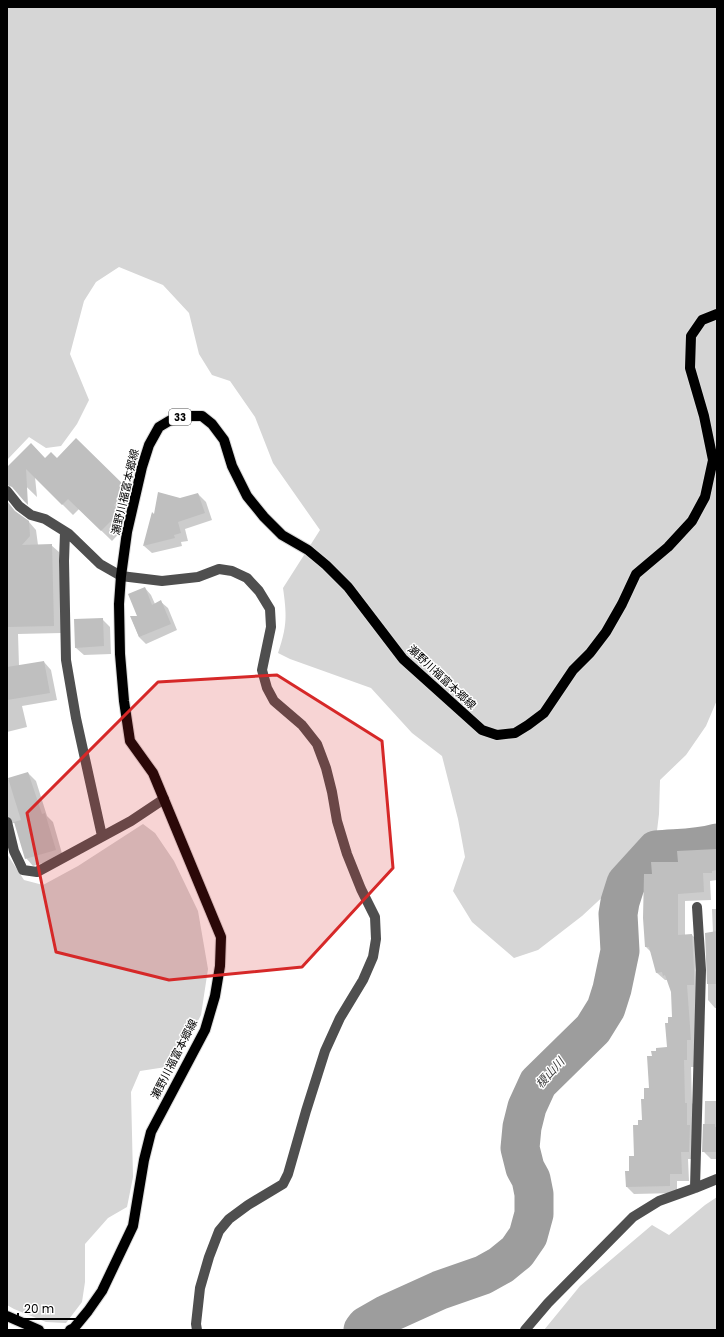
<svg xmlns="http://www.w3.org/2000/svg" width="724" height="1337" font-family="Poppins,'Noto Sans JP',sans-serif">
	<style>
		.green { fill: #d6d6d6 }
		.shadow { fill: #0003 }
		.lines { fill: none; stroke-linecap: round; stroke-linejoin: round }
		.river { stroke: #9d9d9d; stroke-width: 39 }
		.building { fill: #bfbfbf }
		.major-casing { stroke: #dbdbdb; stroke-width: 12 }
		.minor { stroke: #4f4f4f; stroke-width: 10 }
		.major { stroke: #000; stroke-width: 10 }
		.marked { fill: #d62828; fill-opacity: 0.2; stroke: #d62828; stroke-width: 3; stroke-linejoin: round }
		.labels { text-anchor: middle; stroke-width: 3; stroke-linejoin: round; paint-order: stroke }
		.shield { fill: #fff; stroke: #4c4c4c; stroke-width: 1 }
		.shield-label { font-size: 10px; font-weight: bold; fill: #000 }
		.street-label { font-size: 11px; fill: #000; stroke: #fff }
		.water-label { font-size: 12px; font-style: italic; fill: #3e3e3e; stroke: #fff }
	</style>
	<rect width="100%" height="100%" fill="#fff"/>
	<!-- green -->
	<path class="green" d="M 7,7 L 717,7 L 717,700 L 706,726 L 686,755 L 660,780 L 659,814 L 656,839 L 637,865 L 582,916 L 538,950 L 514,958 L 472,922 L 453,891 L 465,857 L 458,819 L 442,756 L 412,733 L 371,688 L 290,659 L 278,653 C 287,626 287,616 283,588 L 320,530 L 273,463 L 255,417 L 230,381 L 212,375 L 199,354 L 189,313 L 163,285 L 119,267 L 96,282 L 84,301 L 70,354 L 89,400 L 77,424 L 61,446 L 46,448 L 29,437 L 7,460 Z
		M 143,824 L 155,833 L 174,861 L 198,911 L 208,969 L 201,1015 L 181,1053 L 166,1067 L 140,1071 L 131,1092 L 133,1177 L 127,1207 L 108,1218 L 85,1244 L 85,1282 L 82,1302 L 66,1323 L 46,1322 L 14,1309 L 7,1305 L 7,854 L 24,880 L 43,885 L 78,866 Z
		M 717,1197 L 717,1330 L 544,1330 L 580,1286 L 652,1225 L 669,1235 L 705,1205 Z"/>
	<!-- shadow -->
	<path class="shadow" d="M 76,439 L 138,500 L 123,516 L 129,523 L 112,541 L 79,509 L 73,515 L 35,477 L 37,497 L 7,468 L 46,460 L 57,459 Z
		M 198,494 L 206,502 L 212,520 L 185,529 L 188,541 L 181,542 L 182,546 L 152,553 L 144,546 L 152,514 L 154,516 L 180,499 Z
		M 29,522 L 36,530 L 38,545 L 51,545 L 59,552 L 62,633 L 18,634 L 19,666 L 44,662 L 51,670 L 57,700 L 22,706 L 27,727 L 7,732 L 7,548 Z
		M 145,588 L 151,595 L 155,604 L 161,602 L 168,608 L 177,630 L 146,644 L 139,637 L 131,617 L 138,617 Z
		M 102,619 L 110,627 L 111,654 L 84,655 L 76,648 Z
		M 28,773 L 36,781 L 47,816 L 53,822 L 63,857 L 33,866 L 26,858 L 15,823 L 13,823 L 8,828 L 7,835 L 7,780 Z
		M 717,850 L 717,880 L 710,881 L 711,900 L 685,901 L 685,936 L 692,935 L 699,942 L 699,1067 L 691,1067 L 692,1103 L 698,1109 L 697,1159 L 688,1159 L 689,1181 L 677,1181 L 677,1193 L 634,1194 L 627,1187 L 635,1156 L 639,1126 L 643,1121 L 645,1099 L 650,1089 L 653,1057 L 668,1048 L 669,1024 L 673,1018 L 672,991 L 668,980 L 665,980 L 657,973 L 651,952 L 646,947 L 653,875 L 679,864 Z
		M 712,909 L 717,909 L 717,1008 L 715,1008 L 708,1000 L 708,970 L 713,933 Z
		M 705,1101 L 717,1101 L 717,1159 L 711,1159 L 704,1152 Z"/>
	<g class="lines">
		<!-- river -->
		<path class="river" d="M 363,1330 L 366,1326 L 387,1314 L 440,1290 L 483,1275 L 501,1265 L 517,1252 L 528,1236 L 534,1214 L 534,1194 L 531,1179 L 525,1168 L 520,1148 L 522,1127 L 527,1107 L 538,1083 L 593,1029 L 606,1008 L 612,989 L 620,951 L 618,914 L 620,902 L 626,883 L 656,850 C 677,848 696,849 717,843"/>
	</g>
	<!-- building -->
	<path class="building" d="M 76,438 L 129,490 L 114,505 L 120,512 L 101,531 L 68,499 L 62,505 L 26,469 L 28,505 L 24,501 L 12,487 L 7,485 L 7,467 L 31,443 L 45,458 L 51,452 L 57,458 Z
		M 158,492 L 180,498 L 198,493 L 205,513 L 178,522 L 181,533 L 174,535 L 175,538 L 143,546 L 152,512 L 154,514 Z
		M 7,501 L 15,511 L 29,521 L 30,536 L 22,545 L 52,544 L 54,626 L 7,627 Z
		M 145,587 L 152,605 L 161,600 L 171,624 L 139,637 L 130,616 L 137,616 L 128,594 Z
		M 103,618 L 104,646 L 75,648 L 74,619 Z
		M 44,661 L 50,693 L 7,700 L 7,667 Z
		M 28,772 L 42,814 L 45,813 L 56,850 L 25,859 L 14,822 L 21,820 L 8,778 Z
		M 717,849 L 717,870 L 712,871 L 712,873 L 703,873 L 704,892 L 678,894 L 678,935 L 692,934 L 694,970 L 694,985 L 687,985 L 691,1040 L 687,1040 L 687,1060 L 684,1060 L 685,1103 L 687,1103 L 687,1125 L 690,1125 L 689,1152 L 681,1152 L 682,1174 L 670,1174 L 670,1186 L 626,1187 L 625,1171 L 629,1171 L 629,1156 L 634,1156 L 633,1125 L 638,1125 L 638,1120 L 642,1120 L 641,1099 L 644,1099 L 644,1088 L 649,1088 L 647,1056 L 652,1056 L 651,1051 L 656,1051 L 656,1048 L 667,1047 L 665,1023 L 668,1023 L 668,1017 L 672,1017 L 671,992 L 665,975 L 663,976 L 662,972 L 656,973 L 649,947 L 645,947 L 643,918 L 644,874 L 652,874 L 651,862 L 678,862 L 677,851 Z
		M 717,931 L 717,984 L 707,984 L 705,933 Z
		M 703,1124 L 715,1124 L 715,1127 L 717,1127 L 717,1152 L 702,1152 Z"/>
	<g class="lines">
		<defs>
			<path id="major" d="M 7,1316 L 39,1330
				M 70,1330 L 74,1328 L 88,1311 L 102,1291 L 133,1226 L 144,1160 L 151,1132 L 205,1030 L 215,996 L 220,966 L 221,937 L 153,773 L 130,741 L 124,701 L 120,654 L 119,604 L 121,576 L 127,532 L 142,467 L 149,445 L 159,427 L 169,421 L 183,416 L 202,416 L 212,424 L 224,440 L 232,466 L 247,496 L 264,517 L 282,535 L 308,550 L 326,565 L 348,587 L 403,659 L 482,730 L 497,735 L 515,733 L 528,725 L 544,713 L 573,670 L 590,653 L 606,632 L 622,604 L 636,574 L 668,547 L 692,521 L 705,497 L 713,460 L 704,416 L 690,368 L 691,336 L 702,320 L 717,314"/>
		</defs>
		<!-- major casing -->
		<use href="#major" class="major-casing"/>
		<!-- minor -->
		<path class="minor" d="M 7,491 L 19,506 L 31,515 L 45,519 L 69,534 L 100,564 L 121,576 L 162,581 L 198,577 L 219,569 L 232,571 L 247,578 L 259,591 L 270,609 L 271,627 L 262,670 L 267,688 L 274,701 L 302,725 L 317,744 L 326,768 L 332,792 L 337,821 L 347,854 L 361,889 L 375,917 L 376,939 L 373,957 L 363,980 L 340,1018 L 325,1051 L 306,1111 L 288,1174 L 283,1184 L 248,1205 L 229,1219 L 219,1231 L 209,1257 L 200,1288 L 196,1324 L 197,1330
			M 65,532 L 64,561 L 66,660 L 76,718 L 102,836
			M 7,822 L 14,851 L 23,870 L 37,872 L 131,821 L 164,799
			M 695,1188 L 701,970 L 697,907
			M 525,1330 L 548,1303 L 633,1217 L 659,1201 L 695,1188 L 717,1179"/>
		<!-- major -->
		<use href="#major" class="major"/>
	</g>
	<!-- marked area -->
	<path class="marked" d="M 277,675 L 382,741 L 393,868 L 302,967 L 169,980 L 56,952 L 27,813 L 158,682 Z"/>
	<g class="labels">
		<!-- shield labels -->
		<rect class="shield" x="169" y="409" width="22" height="16" rx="3"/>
		<g class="shield-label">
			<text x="180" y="421">33</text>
		</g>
		<!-- street labels -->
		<g class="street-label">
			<text transform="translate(125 492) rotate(-77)" y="4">瀬野川福富本郷線</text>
			<text transform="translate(442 677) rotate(43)" y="4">瀬野川福富本郷線</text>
			<text transform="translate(174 1059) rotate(-63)" y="4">瀬野川福富本郷線</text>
		</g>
		<!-- water labels -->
		<g class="water-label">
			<text transform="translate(550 1073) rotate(-48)" y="4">榎山川</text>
		</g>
	</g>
	<!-- border -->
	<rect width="724" height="1337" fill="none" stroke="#000000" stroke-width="16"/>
	<!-- scale -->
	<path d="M18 1313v6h65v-6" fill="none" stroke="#000000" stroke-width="2"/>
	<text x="24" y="1313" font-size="12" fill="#000000" stroke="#ffffff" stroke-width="3" paint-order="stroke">20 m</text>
</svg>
